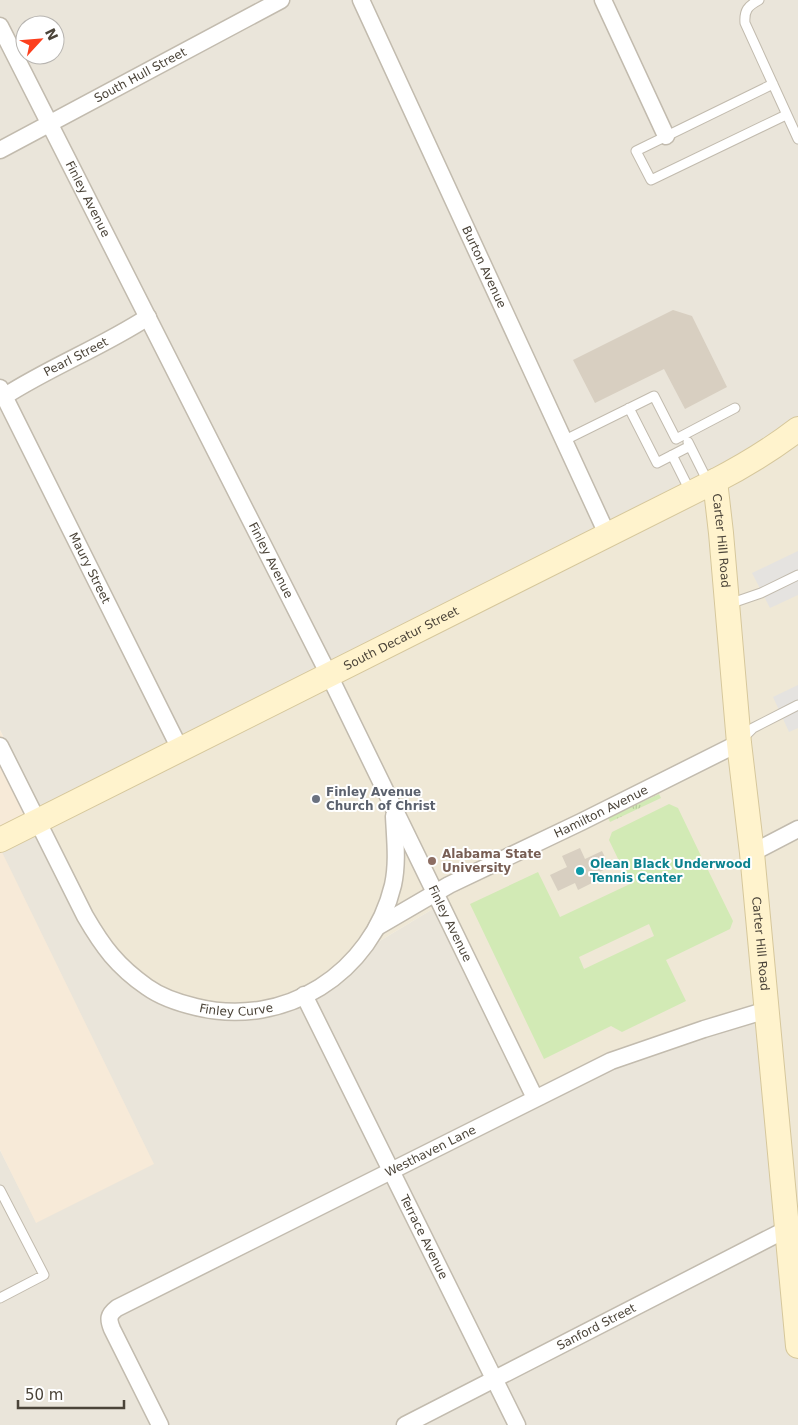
<svg xmlns="http://www.w3.org/2000/svg" width="798" height="1425" font-family="'DejaVu Sans',sans-serif">
	<style>
		.residential { fill: #eae5da; fill-rule: evenodd }
		.commercial { fill: #f7ead8 }
		.education { fill: #efe8d6 }
		.grass { fill: url(#grass-tufts) }
		.garden { fill: #d2eab5; fill-rule: evenodd }
		.parking { fill: #e5e3e0 }
		.building { fill: #d8cfc1 }
		.lines { fill: none; stroke-linecap: round; stroke-linejoin: round }
		.lane-casing { stroke: #c2bbae; stroke-width: 11 }
		.street-casing { stroke: #c2bbae; stroke-width: 19 }
		.secondary-casing { stroke: #d6c79b; stroke-width: 26 }
		.lane { stroke: #fff; stroke-width: 9 }
		.street { stroke: #fff; stroke-width: 16 }
		.secondary { stroke: #fff3cd; stroke-width: 24 }
		.worship-dot { fill: #6b7280; stroke: #fff; stroke-width: 2 }
		.education-dot { fill: #8d6e63; stroke: #fff; stroke-width: 2 }
		.culture-dot { fill: #0f9aa8; stroke: #fff; stroke-width: 2 }
		.labels { text-anchor: middle; stroke-width: 4; stroke-linejoin: round; paint-order: stroke }
		.street-label { font-size: 12px; fill: #4b4439; stroke: #fff }
		.worship-label { font-size: 12px; font-weight: bold; fill: #5b616d; stroke: #fff; text-anchor: start }
		.education-label { font-size: 12px; font-weight: bold; fill: #785e54; stroke: #fff; text-anchor: start }
		.culture-label { font-size: 12px; font-weight: bold; fill: #0d838f; stroke: #fff; text-anchor: start }
	</style>
	<defs>
		<pattern id="grass-tufts" width="24" height="20" patternUnits="userSpaceOnUse" patternTransform="scale(1.25)"><rect width="24" height="20" fill="#d2eab5"/><path d="M3 7l-1-3M5 7V3M7 7l1-3M15 17l-1-3M17 17v-4M19 17l1-3" fill="none" stroke="#b6ca9c"/></pattern>
	</defs>
	<rect width="100%" height="100%" fill="#f6f3ec"/>
	<!-- residential -->
	<path class="residential" d="M 0,0 L 798,0 L 798,444 L 348,960 L 446,901 L 771,1004 L 798,1272 L 798,1425 L 0,1425 L 0,1150 L 37,1223 L 0,847 L 45,822 L 0,730 ZM 25,25 L 55,25 L 55,55 L 25,55 Z"/>
	<!-- commercial -->
	<path class="commercial" d="M 0,730 L 45,822 L 0,845 Z
		M 0,848 L 154,1164 L 36,1223 L 0,1150 Z"/>
	<!-- education -->
	<path class="education" d="M 798,444 L 798,1272 L 771,1004 L 537,1092 L 446,901 L 348,960 L 318,983 L 277,1002 L 237,1008 L 197,1002 L 158,986 L 112,949 L 45,822 Z"/>
	<!-- grass -->
	<path class="grass" d="M 659,794 L 661,798 L 610,822 L 608,818 Z"/>
	<!-- garden -->
	<path class="garden" d="M 669,804 L 678,808 L 702,858 L 699,867 L 708,870 L 733,921 L 730,929 L 666,960 L 686,1001 L 622,1032 L 611,1026 L 544,1059 L 470,904 L 538,872 L 560,917 L 630,884 L 609,840 L 612,832 ZM 649,924 L 654,936 L 584,969 L 579,957 Z"/>
	<!-- parking -->
	<path class="parking" d="M 798,551 L 798,595 L 770,608 L 752,573 Z
		M 798,685 L 798,728 L 789,732 L 773,697 Z"/>
	<!-- building -->
	<path class="building" d="M 673,310 L 692,316 L 727,387 L 685,409 L 664,369 L 595,403 L 573,360 Z
		M 580,848 L 585,859 L 602,851 L 610,867 L 593,875 L 596,881 L 578,890 L 575,883 L 558,891 L 550,875 L 567,867 L 562,856 Z"/>
	<g class="lines">
		<defs>
			<path id="lane" d="M 759,0 C 748,6 744,10 745,23 L 798,139
				M 773,84 L 636,151 L 651,180 L 786,115
				M 629,408 L 657,463 L 690,446
				M 563,441 L 654,396 L 676,439 L 735,408
				M 688,442 L 709,484
				M 672,455 L 691,493
				M 729,604 L 761,593 L 798,575
				M 743,738 L 753,728 L 798,705
				M 0,1190 L 44,1275 L 0,1298"/>
			<g id="street">
				<path id="s1" d="M 361,0 L 607,534"/>
				<path d="M 603,0 L 666,136"/>
				<path id="s2" d="M 0,26 L 329,675 L 535,1098"/>
				<path id="s3" d="M 0,150 L 281,0"/>
				<path id="s4" d="M 0,388 L 180,749"/>
				<path id="s5" d="M 5,396 C 50,367 102,347 148,317"/>
				<path id="s6" d="M 0,746 L 85,916 C 103,947 117,966 147,987 C 161,997 179,1003 196,1007 C 285,1029 372,973 393,885 C 398,862 395,839 394,816"/>
				<path d="M 752,853 L 798,829"/>
				<path id="s7" d="M 377,927 L 449,885 L 581,822 L 739,743"/>
				<path id="s8" d="M 304,995 L 517,1425"/>
				<path id="s9" d="M 160,1425 L 112,1329 C 108,1319 108,1315 117,1308 L 611,1061 L 704,1029 L 767,1010"/>
				<path id="s10" d="M 405,1425 L 787,1229"/>
			</g>
			<g id="secondary">
				<path id="s11" d="M 715,481 L 721,533 L 739,743 L 752,853 L 798,1346"/>
				<path id="s12" d="M 0,840 L 715,481 C 744,466 772,449 798,429"/>
			</g>
		</defs>
		<!-- lane casing -->
		<use href="#lane" class="lane-casing"/>
		<!-- street casing -->
		<use href="#street" class="street-casing"/>
		<!-- secondary casing -->
		<use href="#secondary" class="secondary-casing"/>
		<!-- lane -->
		<use href="#lane" class="lane"/>
		<!-- street -->
		<use href="#street" class="street"/>
		<!-- secondary -->
		<use href="#secondary" class="secondary"/>
	</g>
	<!-- markers -->
	<circle class="worship-dot" cx="316" cy="799" r="5"/>
	<circle class="education-dot" cx="432" cy="861" r="5"/>
	<circle class="culture-dot" cx="580" cy="871" r="5"/>
	<g class="labels">
		<!-- street labels -->
		<g class="street-label">
			<text dy="4" stroke="none"><textPath href="#s3" startOffset="159">South Hull Street</textPath></text>
			<text dy="4" stroke="none"><textPath href="#s2" startOffset="194">Finley Avenue</textPath></text>
			<text dy="4" stroke="none"><textPath href="#s1" startOffset="294">Burton Avenue</textPath></text>
			<text dy="4" stroke="none"><textPath href="#s5" startOffset="81">Pearl Street</textPath></text>
			<text dy="4" stroke="none"><textPath href="#s11" startOffset="60">Carter Hill Road</textPath></text>
			<text dy="4" stroke="none"><textPath href="#s2" startOffset="599">Finley Avenue</textPath></text>
			<text dy="4" stroke="none"><textPath href="#s4" startOffset="201">Maury Street</textPath></text>
			<text dy="4" stroke="none"><textPath href="#s12" startOffset="449">South Decatur Street</textPath></text>
			<text dy="4" stroke="none"><textPath href="#s7" startOffset="252">Hamilton Avenue</textPath></text>
			<text dy="4" stroke="none"><textPath href="#s2" startOffset="1004">Finley Avenue</textPath></text>
			<text dy="4" stroke="none"><textPath href="#s11" startOffset="465">Carter Hill Road</textPath></text>
			<text dy="4" stroke="none"><textPath href="#s6" startOffset="379">Finley Curve</textPath></text>
			<text dy="4" stroke="none"><textPath href="#s9" startOffset="482">Westhaven Lane</textPath></text>
			<text dy="4" stroke="none"><textPath href="#s8" startOffset="270">Terrace Avenue</textPath></text>
			<text dy="4" stroke="none"><textPath href="#s10" startOffset="215">Sanford Street</textPath></text>
		</g>
		<!-- worship labels -->
		<g class="worship-label">
			<text x="326" y="796">Finley Avenue<tspan x="326" dy="14">Church of Christ</tspan></text>
		</g>
		<!-- education labels -->
		<g class="education-label">
			<text x="442" y="858">Alabama State<tspan x="442" dy="14">University</tspan></text>
		</g>
		<!-- culture labels -->
		<g class="culture-label">
			<text x="590" y="868">Olean Black Underwood<tspan x="590" dy="14">Tennis Center</tspan></text>
		</g>
	</g>
	<!-- north arrow -->
	<g transform="translate(40 40) rotate(64)"><circle r="24" fill="#ffffff" stroke="#b7b4b0"/>
	<path d="M0-4L9 19L0 12L-9 19Z" fill="#fc3f1d"/>
	<text y="-8" font-size="14" font-weight="bold" text-anchor="middle" fill="#4b4439">N</text>
	</g>
	<!-- scale -->
	<path d="M18 1400v8h106v-8" fill="none" stroke="#4b4439" stroke-width="2.5"/>
	<text x="25" y="1400" font-size="15" fill="#4b4439" stroke="#ffffff" stroke-width="4" paint-order="stroke">50 m</text>
</svg>
